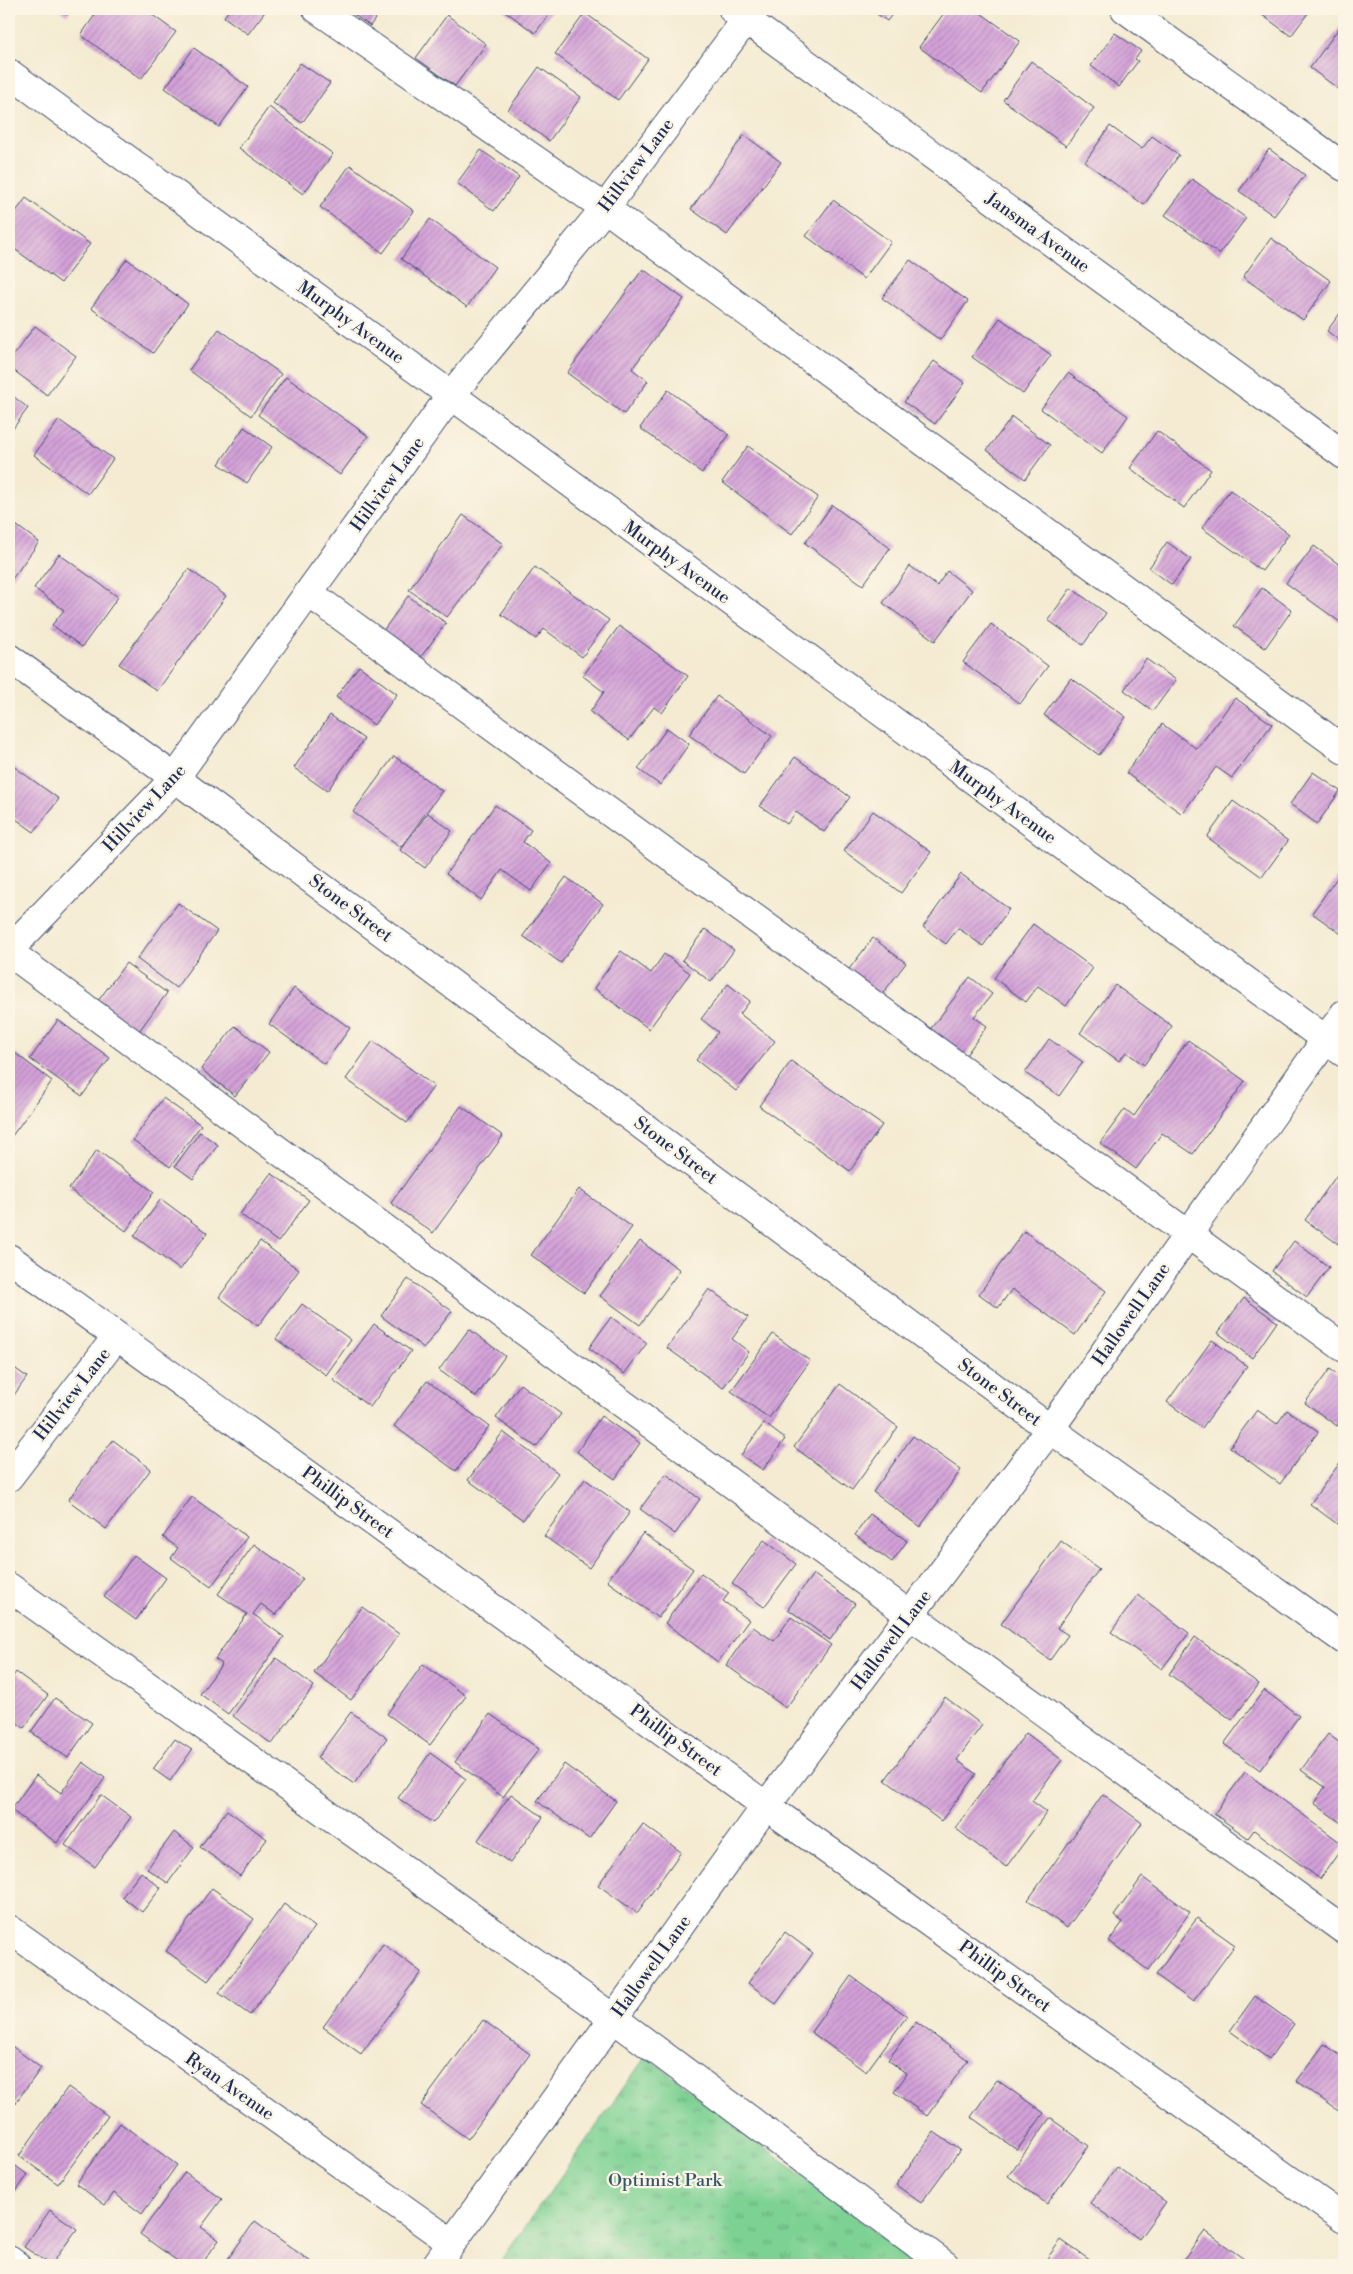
<svg xmlns="http://www.w3.org/2000/svg" width="1353" height="2274" font-family="'Libre Bodoni',serif">
	<style>
		.park { fill: url(#park-tufts); stroke: #4c8078 }
		.building { fill: url(#building-hatch) }
		.lines { fill: none; stroke-linecap: round; stroke-linejoin: round }
		.minor-casing { stroke: #3c4b6f; stroke-width: 30 }
		.minor { stroke: #fff; stroke-width: 28 }
		.labels { text-anchor: middle; stroke-width: 4.5; stroke-linejoin: round; paint-order: stroke }
		.street-label { font-size: 18px; fill: #1b2f5e; stroke: #fcf5e5 }
		.park-label { font-size: 18px; fill: #34586b; stroke: #fcf5e5 }
	</style>
	<defs>
		<pattern id="park-tufts" width="24" height="20" patternUnits="userSpaceOnUse" patternTransform="scale(1.25)"><rect width="24" height="20" fill="#7dd193"/><path d="M3 7l-1-3M5 7V3M7 7l1-3M15 17l-1-3M17 17v-4M19 17l1-3" fill="none" stroke="#66aa7b"/></pattern>
		<pattern id="building-hatch" width="6" height="6" patternUnits="userSpaceOnUse" patternTransform="scale(1.25)"><rect width="6" height="6" fill="#d4a1d9"/><path d="M-1 1l2-2M0 6l6-6M5 7l2-2" fill="none" stroke="#ab84b3"/></pattern>
	</defs>
	<rect width="100%" height="100%" fill="#fcf5e5"/>
	<filter id="ink" filterUnits="userSpaceOnUse"><feTurbulence type="fractalNoise" baseFrequency=".02" numOctaves="2"/><feDisplacementMap in="SourceGraphic" scale="10" xChannelSelector="R" yChannelSelector="G"/><feConvolveMatrix kernelMatrix="1 2 1 2 8 2 1 2 1" color-interpolation-filters="sRGB"/></filter>
	<filter id="wash" filterUnits="userSpaceOnUse"><feTurbulence type="fractalNoise" baseFrequency=".0096" numOctaves="4" result="noise"/><feDisplacementMap in="SourceGraphic" scale="20" xChannelSelector="R" yChannelSelector="G"/><feGaussianBlur stdDeviation="1.12" result="paint"/><feColorMatrix in="noise" values="0 0 0 0 0 0 0 0 0 0 0 0 0 0 0 0 0 1.4 0 .05"/><feComposite in="paint" operator="in"/></filter>
	<g filter="url(#wash)">
		<rect width="100%" height="100%" fill="#f4ebd2"/>
		<!-- park -->
		<path class="park" d="M 646,2056 L 919,2265 L 498,2265 Z"/>
		<g id="blocks">
			<!-- building -->
			<path class="building" d="M 58,9 L 71,9 L 67,15 Z
				M 99,9 L 144,9 L 176,32 L 141,79 L 81,35 Z
				M 230,9 L 267,9 L 248,34 L 224,17 Z
				M 346,9 L 382,9 L 370,26 Z
				M 502,9 L 553,9 L 535,33 Z
				M 870,9 L 896,9 L 887,21 Z
				M 947,9 L 975,9 L 1020,41 L 982,93 L 919,47 Z
				M 1254,9 L 1311,9 L 1291,36 Z
				M 585,13 L 648,59 L 618,100 L 555,54 Z
				M 447,15 L 486,44 L 455,86 L 416,58 Z
				M 1344,21 L 1344,93 L 1310,68 Z
				M 1115,33 L 1141,51 L 1135,59 L 1138,61 L 1119,87 L 1091,66 Z
				M 194,48 L 248,87 L 219,127 L 165,88 Z
				M 1031,61 L 1094,108 L 1066,146 L 1003,100 Z
				M 300,63 L 330,83 L 302,123 L 273,103 Z
				M 539,67 L 581,97 L 549,141 L 508,110 Z
				M 269,107 L 333,154 L 303,194 L 239,148 Z
				M 1110,126 L 1142,149 L 1152,136 L 1179,155 L 1144,205 L 1085,162 Z
				M 744,135 L 781,162 L 727,235 L 691,209 Z
				M 1269,149 L 1305,175 L 1274,216 L 1239,191 Z
				M 481,150 L 519,177 L 494,211 L 457,183 Z
				M 350,165 L 414,211 L 383,253 L 320,207 Z
				M 1192,179 L 1246,218 L 1219,254 L 1165,215 Z
				M 26,198 L 90,244 L 61,283 L 9,245 L 9,221 Z
				M 833,200 L 891,242 L 864,279 L 806,236 Z
				M 430,219 L 495,267 L 467,307 L 401,259 Z
				M 1271,238 L 1331,281 L 1303,320 L 1243,277 Z
				M 127,259 L 188,304 L 153,353 L 91,308 Z
				M 910,260 L 968,301 L 940,340 L 882,298 Z
				M 643,269 L 684,299 L 632,369 L 648,381 L 624,414 L 567,373 Z
				M 1344,308 L 1344,344 L 1327,331 Z
				M 1000,318 L 1051,355 L 1023,394 L 972,357 Z
				M 35,326 L 76,356 L 47,395 L 9,367 L 9,361 Z
				M 219,329 L 281,374 L 251,416 L 189,370 Z
				M 934,361 L 965,383 L 935,424 L 904,402 Z
				M 1068,373 L 1128,416 L 1102,453 L 1041,409 Z
				M 286,377 L 368,436 L 340,475 L 258,415 Z
				M 668,390 L 729,435 L 702,473 L 640,428 Z
				M 9,393 L 28,408 L 9,434 Z
				M 1012,417 L 1050,445 L 1025,479 L 987,450 Z
				M 59,420 L 113,459 L 88,494 L 34,455 Z
				M 244,427 L 272,447 L 247,483 L 219,464 Z
				M 1157,431 L 1211,470 L 1184,508 L 1130,468 Z
				M 748,446 L 818,497 L 792,534 L 722,482 Z
				M 1230,490 L 1289,534 L 1262,571 L 1202,528 Z
				M 832,505 L 890,548 L 863,585 L 805,543 Z
				M 463,515 L 503,544 L 447,617 L 409,590 Z
				M 9,520 L 39,542 L 12,579 L 9,577 Z
				M 1167,542 L 1191,559 L 1172,585 L 1149,568 Z
				M 1314,546 L 1344,568 L 1344,625 L 1286,583 Z
				M 59,554 L 118,597 L 82,647 L 52,625 L 64,610 L 34,588 Z
				M 910,566 L 937,586 L 947,571 L 972,590 L 935,641 L 883,603 Z
				M 535,567 L 609,620 L 582,657 L 544,629 L 536,639 L 501,614 Z
				M 189,569 L 226,596 L 157,691 L 119,664 Z
				M 1071,588 L 1106,613 L 1083,645 L 1048,620 Z
				M 1262,588 L 1292,610 L 1265,648 L 1234,626 Z
				M 408,596 L 446,623 L 420,658 L 383,631 Z
				M 991,624 L 1048,666 L 1020,704 L 963,662 Z
				M 619,626 L 688,676 L 662,713 L 654,707 L 629,740 L 590,712 L 604,692 L 583,676 Z
				M 1146,659 L 1176,680 L 1153,711 L 1124,690 Z
				M 359,666 L 397,694 L 374,725 L 336,697 Z
				M 1071,678 L 1126,717 L 1099,755 L 1044,715 Z
				M 717,696 L 772,736 L 744,774 L 689,735 Z
				M 1235,698 L 1272,724 L 1232,778 L 1216,767 L 1182,814 L 1126,773 L 1162,724 L 1197,749 Z
				M 330,715 L 364,739 L 327,791 L 294,768 Z
				M 667,728 L 689,744 L 660,785 L 638,769 Z
				M 394,756 L 442,791 L 401,847 L 353,812 Z
				M 795,757 L 850,797 L 824,832 L 796,812 L 787,824 L 760,806 Z
				M 9,763 L 59,799 L 34,832 L 9,814 Z
				M 1313,772 L 1340,791 L 1317,824 L 1290,804 Z
				M 1233,801 L 1288,841 L 1262,877 L 1207,837 Z
				M 495,805 L 531,830 L 523,842 L 551,863 L 531,891 L 502,870 L 481,900 L 446,874 Z
				M 873,811 L 931,852 L 901,893 L 844,851 Z
				M 428,813 L 452,831 L 425,868 L 400,850 Z
				M 1344,868 L 1344,936 L 1312,913 Z
				M 961,874 L 1009,909 L 983,946 L 958,928 L 946,944 L 923,927 Z
				M 566,877 L 603,904 L 561,963 L 523,936 Z
				M 178,903 L 217,931 L 176,988 L 137,959 Z
				M 1033,924 L 1093,968 L 1066,1006 L 1038,986 L 1026,1002 L 994,978 Z
				M 705,929 L 734,950 L 711,982 L 682,960 Z
				M 873,938 L 906,963 L 879,998 L 846,973 Z
				M 621,951 L 651,973 L 664,954 L 690,973 L 649,1029 L 594,988 Z
				M 126,963 L 167,993 L 139,1031 L 98,1001 Z
				M 970,977 L 992,994 L 974,1017 L 987,1026 L 964,1058 L 929,1031 Z
				M 728,984 L 750,1001 L 740,1014 L 775,1041 L 736,1091 L 696,1060 L 718,1032 L 701,1019 Z
				M 1115,985 L 1172,1026 L 1144,1065 L 1126,1052 L 1119,1061 L 1080,1033 Z
				M 294,988 L 350,1028 L 324,1064 L 269,1024 Z
				M 58,1020 L 110,1058 L 82,1096 L 30,1059 Z
				M 235,1026 L 269,1052 L 235,1096 L 201,1069 Z
				M 1049,1039 L 1083,1062 L 1059,1096 L 1025,1073 Z
				M 1188,1040 L 1245,1081 L 1193,1154 L 1162,1133 L 1136,1169 L 1100,1143 L 1125,1109 L 1134,1116 Z
				M 373,1041 L 434,1086 L 407,1123 L 346,1079 Z
				M 15,1053 L 52,1081 L 9,1140 L 9,1061 Z
				M 791,1061 L 882,1125 L 850,1171 L 759,1106 Z
				M 163,1098 L 201,1125 L 170,1167 L 133,1140 Z
				M 461,1106 L 503,1136 L 433,1233 L 391,1203 Z
				M 200,1132 L 218,1145 L 193,1179 L 175,1166 Z
				M 97,1150 L 154,1192 L 126,1231 L 69,1189 Z
				M 1344,1165 L 1344,1236 L 1338,1244 L 1305,1220 Z
				M 271,1173 L 309,1200 L 278,1242 L 240,1214 Z
				M 579,1189 L 632,1227 L 584,1293 L 531,1255 Z
				M 161,1199 L 207,1233 L 180,1270 L 134,1236 Z
				M 1024,1231 L 1106,1291 L 1075,1335 L 1012,1289 L 998,1308 L 979,1294 Z
				M 260,1241 L 299,1270 L 258,1326 L 219,1297 Z
				M 640,1241 L 680,1270 L 640,1325 L 600,1296 Z
				M 1294,1241 L 1329,1267 L 1307,1297 L 1272,1271 Z
				M 408,1279 L 452,1311 L 424,1348 L 381,1316 Z
				M 709,1289 L 748,1317 L 732,1339 L 749,1352 L 723,1388 L 667,1348 Z
				M 1244,1298 L 1277,1322 L 1252,1358 L 1218,1333 Z
				M 302,1304 L 351,1340 L 326,1375 L 276,1339 Z
				M 611,1317 L 647,1343 L 624,1374 L 589,1348 Z
				M 374,1324 L 411,1351 L 370,1407 L 333,1380 Z
				M 469,1329 L 505,1356 L 476,1397 L 439,1370 Z
				M 773,1334 L 810,1361 L 769,1418 L 731,1391 Z
				M 1212,1340 L 1247,1366 L 1202,1428 L 1167,1402 Z
				M 9,1364 L 27,1377 L 9,1402 Z
				M 1330,1369 L 1344,1379 L 1344,1416 L 1337,1426 L 1305,1403 Z
				M 427,1381 L 489,1426 L 456,1471 L 394,1426 Z
				M 520,1384 L 561,1414 L 536,1447 L 496,1418 Z
				M 840,1384 L 898,1427 L 852,1490 L 794,1447 Z
				M 1257,1410 L 1277,1424 L 1287,1410 L 1318,1432 L 1280,1484 L 1230,1447 Z
				M 601,1416 L 640,1443 L 615,1479 L 577,1452 Z
				M 764,1423 L 785,1439 L 763,1470 L 741,1455 Z
				M 503,1432 L 558,1473 L 523,1520 L 468,1480 Z
				M 913,1436 L 961,1470 L 920,1527 L 873,1492 Z
				M 113,1440 L 151,1469 L 106,1529 L 68,1500 Z
				M 1344,1457 L 1344,1529 L 1310,1504 Z
				M 666,1474 L 700,1499 L 675,1534 L 640,1509 Z
				M 585,1479 L 630,1512 L 589,1568 L 544,1536 Z
				M 192,1497 L 247,1537 L 211,1587 L 171,1558 L 178,1548 L 163,1537 Z
				M 870,1514 L 907,1541 L 892,1562 L 855,1535 Z
				M 643,1533 L 693,1569 L 658,1618 L 607,1581 Z
				M 764,1540 L 796,1564 L 764,1607 L 732,1584 Z
				M 1061,1541 L 1099,1569 L 1057,1628 L 1068,1635 L 1050,1660 L 1001,1624 Z
				M 254,1544 L 303,1579 L 276,1615 L 261,1604 L 253,1614 L 284,1637 L 228,1714 L 200,1694 L 222,1664 L 215,1659 L 247,1614 L 218,1594 Z
				M 134,1555 L 166,1578 L 136,1620 L 104,1597 Z
				M 701,1573 L 729,1593 L 723,1601 L 749,1620 L 718,1662 L 665,1623 Z
				M 813,1574 L 855,1604 L 830,1640 L 788,1609 Z
				M 1138,1595 L 1189,1633 L 1162,1669 L 1111,1632 Z
				M 362,1607 L 399,1634 L 351,1700 L 314,1673 Z
				M 791,1617 L 831,1645 L 786,1708 L 726,1665 L 753,1627 L 774,1641 Z
				M 1195,1637 L 1259,1684 L 1232,1720 L 1169,1674 Z
				M 276,1658 L 314,1686 L 272,1744 L 233,1716 Z
				M 423,1664 L 466,1696 L 430,1745 L 387,1714 Z
				M 16,1672 L 48,1695 L 24,1728 L 9,1717 L 9,1682 Z
				M 1264,1690 L 1299,1716 L 1260,1770 L 1224,1744 Z
				M 945,1697 L 982,1725 L 957,1760 L 976,1774 L 941,1821 L 885,1780 Z
				M 55,1698 L 92,1723 L 68,1758 L 31,1732 Z
				M 351,1712 L 387,1738 L 354,1784 L 317,1758 Z
				M 490,1714 L 539,1749 L 503,1797 L 455,1762 Z
				M 9,1725 L 16,1730 L 9,1740 Z
				M 1026,1733 L 1062,1760 L 1032,1801 L 1047,1812 L 1006,1867 L 955,1828 Z
				M 1328,1734 L 1344,1746 L 1344,1819 L 1341,1823 L 1314,1803 L 1325,1787 L 1301,1770 Z
				M 175,1739 L 192,1750 L 170,1781 L 153,1769 Z
				M 430,1753 L 466,1779 L 433,1823 L 398,1798 Z
				M 83,1762 L 105,1778 L 57,1843 L 11,1810 L 36,1775 L 61,1793 Z
				M 564,1764 L 616,1801 L 589,1839 L 537,1801 Z
				M 1245,1772 L 1344,1845 L 1320,1879 L 1254,1830 L 1248,1838 L 1214,1814 Z
				M 511,1794 L 543,1817 L 510,1863 L 478,1840 Z
				M 1103,1794 L 1142,1823 L 1067,1928 L 1028,1900 Z
				M 101,1795 L 131,1817 L 95,1867 L 65,1845 Z
				M 227,1810 L 267,1839 L 240,1876 L 200,1847 Z
				M 643,1824 L 681,1852 L 637,1913 L 598,1885 Z
				M 174,1832 L 194,1847 L 168,1883 L 147,1869 Z
				M 141,1872 L 161,1888 L 142,1912 L 122,1897 Z
				M 1142,1877 L 1190,1912 L 1148,1970 L 1109,1941 L 1123,1922 L 1114,1916 Z
				M 212,1888 L 254,1919 L 208,1981 L 166,1951 Z
				M 284,1904 L 315,1927 L 250,2015 L 219,1993 Z
				M 1197,1918 L 1235,1945 L 1193,2002 L 1156,1975 Z
				M 785,1932 L 813,1953 L 776,2004 L 748,1983 Z
				M 383,1944 L 421,1972 L 361,2054 L 323,2027 Z
				M 851,1976 L 907,2016 L 866,2072 L 811,2032 Z
				M 1255,1996 L 1294,2024 L 1269,2059 L 1230,2031 Z
				M 483,2020 L 530,2054 L 468,2139 L 421,2105 Z
				M 916,2022 L 968,2060 L 927,2116 L 894,2092 L 907,2074 L 888,2060 Z
				M 9,2044 L 41,2068 L 11,2109 L 9,2107 Z
				M 1324,2044 L 1344,2058 L 1344,2115 L 1297,2081 Z
				M 997,2080 L 1044,2113 L 1017,2150 L 971,2117 Z
				M 68,2087 L 108,2116 L 58,2184 L 19,2156 Z
				M 1050,2118 L 1089,2146 L 1047,2204 L 1008,2176 Z
				M 120,2123 L 177,2165 L 142,2214 L 114,2193 L 105,2205 L 76,2184 Z
				M 934,2132 L 960,2150 L 921,2203 L 896,2185 Z
				M 9,2161 L 28,2175 L 9,2201 Z
				M 1117,2167 L 1166,2202 L 1139,2239 L 1090,2203 Z
				M 185,2172 L 222,2199 L 201,2227 L 219,2240 L 201,2265 L 183,2265 L 140,2234 Z
				M 50,2210 L 77,2229 L 51,2265 L 24,2247 Z
				M 255,2221 L 315,2265 L 228,2265 L 225,2263 Z
				M 1205,2231 L 1244,2259 L 1239,2265 L 1180,2265 Z
				M 1061,2240 L 1094,2263 L 1092,2265 L 1042,2265 Z"/>
		</g>
	</g>
	<g filter="url(#ink)">
		<use href="#blocks" fill-opacity="0" stroke="#3c4b6f" stroke-width="1"/>
		<g class="lines">
			<defs>
				<path id="minor" d="M 317,9 L 605,208 L 1344,750
					M 1125,9 L 1344,167
					M 733,10 L 1344,455
					M 9,73 L 451,395 L 1344,1053
					M 309,593 L 1344,1348
					M 9,658 L 175,778 L 1050,1429 L 1344,1640
					M 9,950 L 175,778 L 451,395 L 605,208 L 754,9
					M 9,952 L 910,1615 L 1344,1930
					M 9,1258 L 766,1806 L 1344,2219
					M 9,1477 L 117,1336
					M 9,1587 L 613,2018 L 945,2265
					M 9,1929 L 452,2243
					M 9,2260 L 16,2265
					M 436,2265 L 766,1806 L 1050,1429 L 1344,1014"/>
			</defs>
			<!-- minor casing -->
			<use href="#minor" class="minor-casing"/>
			<!-- minor -->
			<use href="#minor" class="minor"/>
		</g>
	</g>
	<g class="labels">
		<!-- street labels -->
		<g class="street-label">
			<text transform="translate(636 165) rotate(-53)" y="6">Hillview Lane</text>
			<text transform="translate(1038 232) rotate(36)" y="6">Jansma Avenue</text>
			<text transform="translate(351 322) rotate(36)" y="6">Murphy Avenue</text>
			<text transform="translate(387 484) rotate(-54)" y="6">Hillview Lane</text>
			<text transform="translate(677 562) rotate(36)" y="6">Murphy Avenue</text>
			<text transform="translate(1003 802) rotate(36)" y="6">Murphy Avenue</text>
			<text transform="translate(144 808) rotate(-47)" y="6">Hillview Lane</text>
			<text transform="translate(351 908) rotate(37)" y="6">Stone Street</text>
			<text transform="translate(676 1150) rotate(37)" y="6">Stone Street</text>
			<text transform="translate(1131 1314) rotate(-55)" y="6">Hallowell Lane</text>
			<text transform="translate(1000 1392) rotate(37)" y="6">Stone Street</text>
			<text transform="translate(72 1394) rotate(-52)" y="6">Hillview Lane</text>
			<text transform="translate(348 1502) rotate(36)" y="6">Phillip Street</text>
			<text transform="translate(891 1640) rotate(-53)" y="6">Hallowell Lane</text>
			<text transform="translate(676 1740) rotate(36)" y="6">Phillip Street</text>
			<text transform="translate(651 1966) rotate(-54)" y="6">Hallowell Lane</text>
			<text transform="translate(1005 1976) rotate(36)" y="6">Phillip Street</text>
			<text transform="translate(230 2086) rotate(35)" y="6">Ryan Avenue</text>
		</g>
		<!-- park labels -->
		<g class="park-label">
			<text x="665" y="2186">Optimist Park</text>
		</g>
	</g>
	<!-- margin -->
	<rect width="1353" height="2274" fill="none" stroke="#fcf5e5" stroke-width="30"/>
</svg>
